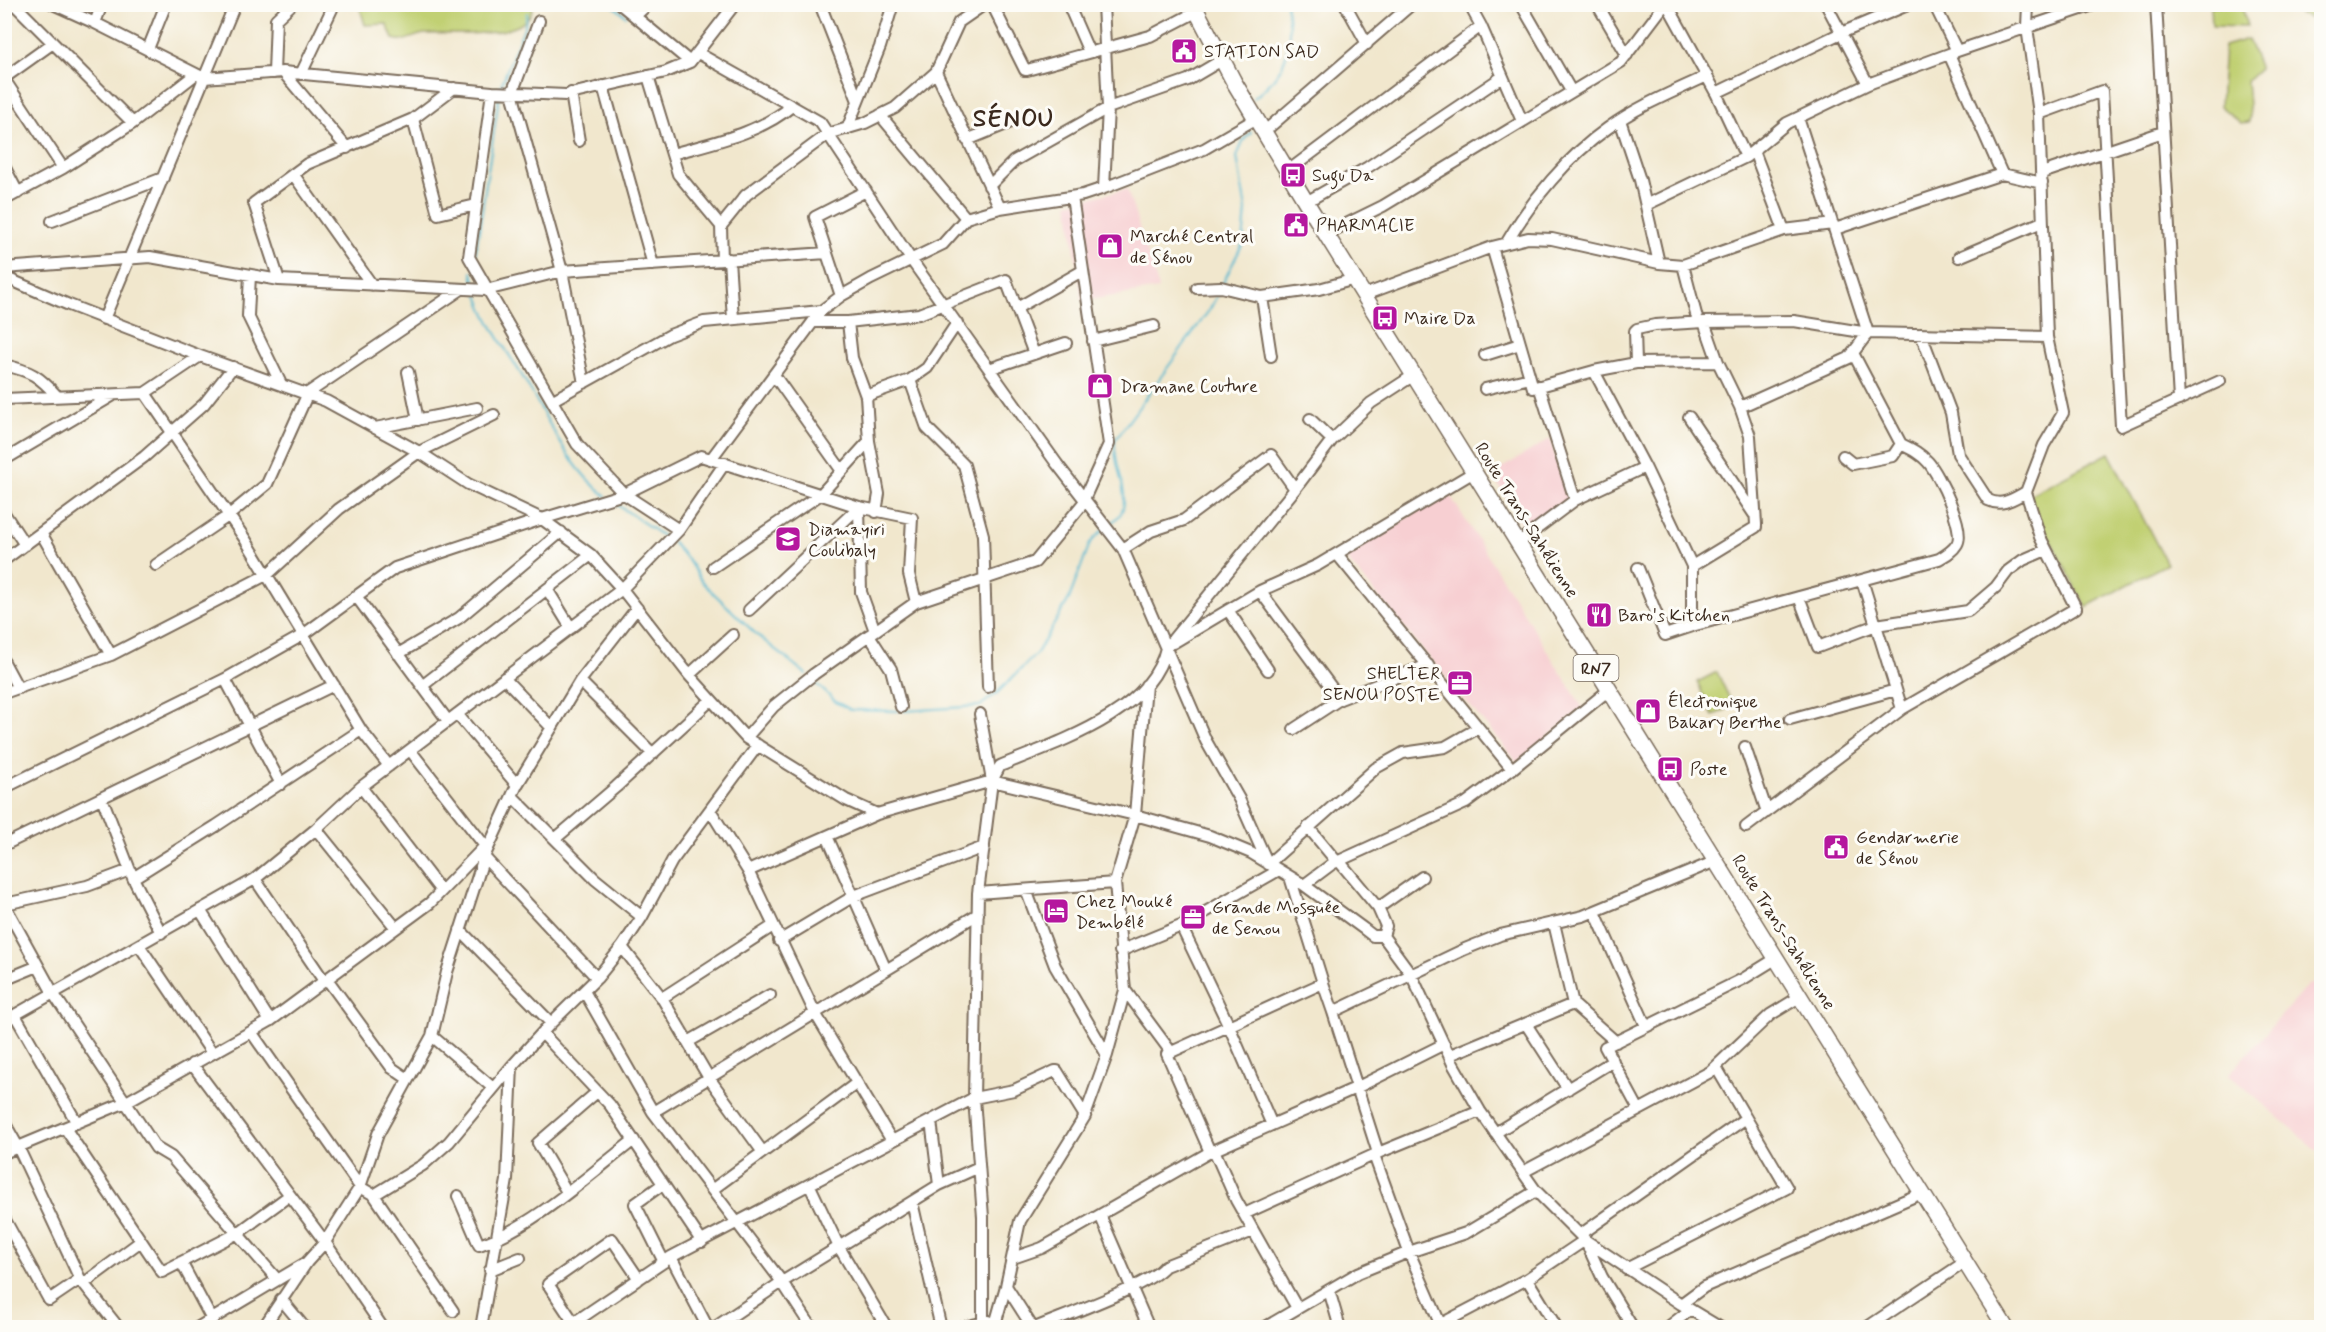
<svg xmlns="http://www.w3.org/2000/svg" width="2326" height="1332" font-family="Mynerve,sans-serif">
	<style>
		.built { fill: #f7cfd2 }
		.green { fill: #c1d073; stroke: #7e7d48; stroke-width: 1.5 }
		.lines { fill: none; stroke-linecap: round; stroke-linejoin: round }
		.stream { stroke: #52b7d0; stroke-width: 2 }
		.minor-casing { stroke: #7b6c5b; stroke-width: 14 }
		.highway-casing { stroke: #7b6c5b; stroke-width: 18 }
		.minor { stroke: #fff; stroke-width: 10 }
		.highway { stroke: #fff; stroke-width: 15 }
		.labels { text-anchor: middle; stroke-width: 6; stroke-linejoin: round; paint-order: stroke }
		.shield { fill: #fdfcf7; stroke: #75695f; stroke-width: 1.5 }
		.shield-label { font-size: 16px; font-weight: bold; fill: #3b2a1e }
		.poi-label { font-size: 18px; fill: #3b2a1e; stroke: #fdfcf7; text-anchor: start }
		.street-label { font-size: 18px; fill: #3b2a1e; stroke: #fdfcf7 }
		.district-label { font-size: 24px; font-weight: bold; letter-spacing: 1.5px; fill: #3b2a1e; stroke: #fdfcf7 }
	</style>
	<rect width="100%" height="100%" fill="#fdfcf7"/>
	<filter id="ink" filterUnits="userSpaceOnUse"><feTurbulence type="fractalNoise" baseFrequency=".0167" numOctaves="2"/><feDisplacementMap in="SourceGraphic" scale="12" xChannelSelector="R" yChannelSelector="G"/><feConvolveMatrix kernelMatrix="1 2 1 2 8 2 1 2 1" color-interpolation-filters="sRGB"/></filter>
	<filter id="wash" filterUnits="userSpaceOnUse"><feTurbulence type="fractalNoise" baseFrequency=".008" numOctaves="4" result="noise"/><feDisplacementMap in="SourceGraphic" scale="24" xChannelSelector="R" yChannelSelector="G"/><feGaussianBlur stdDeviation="1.35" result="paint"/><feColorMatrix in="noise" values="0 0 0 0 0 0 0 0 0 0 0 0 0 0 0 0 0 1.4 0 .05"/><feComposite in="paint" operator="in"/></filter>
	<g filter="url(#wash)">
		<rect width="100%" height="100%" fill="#f1e7cd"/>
		<!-- built -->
		<path class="built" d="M 1127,189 L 1159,289 L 1082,301 L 1068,203 Z
			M 1550,439 L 1570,502 L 1527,533 L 1492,474 Z
			M 1448,492 L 1583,708 L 1517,762 L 1344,556 Z
			M 2316,983 L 2322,988 L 2321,1153 L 2229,1075 L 2308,985 Z"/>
		<!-- green -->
		<path class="green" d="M 533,4 C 533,43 449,32 424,34 C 411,36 408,43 393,39 L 387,24 L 365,25 L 359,5 Z
			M 2211,5 L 2242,5 L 2247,27 L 2212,26 Z
			M 2293,5 L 2321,5 L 2321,17 L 2315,21 L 2298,13 Z
			M 2248,39 L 2260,69 L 2247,81 L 2250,117 L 2249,122 L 2241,123 L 2220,106 L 2224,46 Z
			M 2109,453 L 2167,564 L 2086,607 L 2027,496 Z
			M 1717,672 L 1733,706 L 1713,716 L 1697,682 Z"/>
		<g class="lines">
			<!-- stream -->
			<path class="stream" d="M 611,4 L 626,16
				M 500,88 L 525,25 L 527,13
				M 1254,98 C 1288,71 1294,46 1286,4
				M 475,257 L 499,97
				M 472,272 L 475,287
				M 1222,285 L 1243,243 L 1246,210 L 1237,157 L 1243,141 L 1251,132
				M 477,292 C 488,326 509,353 527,384 C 550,423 569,468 606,496
				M 612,501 L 667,539
				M 1109,525 C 1113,521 1120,517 1122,511 C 1130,492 1112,462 1115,440 L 1210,309 L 1220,290
				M 672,542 L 688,560 L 703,583 L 757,635 L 806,674
				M 812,680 L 836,702 L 851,710 L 898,711
				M 904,711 L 980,706 L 997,693 L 1037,653 L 1069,599 L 1090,543 L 1104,529"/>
		</g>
	</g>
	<g filter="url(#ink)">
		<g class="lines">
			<defs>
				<path id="minor" d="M 14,4 L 133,123
					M 53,4 L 95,23 L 204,78 L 283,72 L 492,92 L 566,95 L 666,72 L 690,62 L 735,4
					M 620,4 L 690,62
					M 820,4 L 858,101
					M 992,4 L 1025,70 L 1027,70 L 1150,36 L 1196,12
					M 1068,4 L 1089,52
					M 1103,4 L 1108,108 L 1104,188
					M 1345,4 L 1367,44
					M 1469,4 L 1481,26 L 1522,121
					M 1521,4 L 1571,91
					M 1597,4 L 1627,55
					M 1667,4 L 1716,93 L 1746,157
					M 1826,4 L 1868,84
					M 1934,4 L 1957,51
					M 2156,4 L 2179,400
					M 635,16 L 648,4
					M 539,21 L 512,93 L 562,271 L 584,383
					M 95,23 L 102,4
					M 148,49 L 166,4
					M 698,53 L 820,122 L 912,261 L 1057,464 L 1123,549 L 1206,741 L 1239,799 L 1268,864 L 1376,768 L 1403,753 L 1445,747 L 1478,728
					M 1949,54 L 2002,174
					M 283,72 L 347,148
					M 936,72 L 1000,208
					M 274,73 L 276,19 L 292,4
					M 301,74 L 332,9 L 331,4
					M 648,76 L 678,174 L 721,226 L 722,260
					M 4,78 L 53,43
					M 4,79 L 63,168
					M 603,86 L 653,265
					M 492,92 L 469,257 L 577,444 L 624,494 L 679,530
					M 571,93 L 579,141
					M 1716,93 L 1841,33 L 1910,4
					M 2039,114 L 2102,91 L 2121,426 L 2220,381
					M 880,115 L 966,218
					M 413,119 L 438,214 L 476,205
					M 1620,120 L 1640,180 L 1659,263
					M 847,129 L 880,47 L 893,4
					M 1265,131 L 1412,4
					M 967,140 L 1026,116
					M 1754,151 L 1784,230
					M 672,154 C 714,142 758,134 792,106
					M 4,166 L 18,193
					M 1288,171 L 1481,26
					M 2042,173 L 2163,132
					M 293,174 L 372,285
					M 989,186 L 1014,161 L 1108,108 L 1188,80 L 1222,60
					M 1072,197 L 1109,444 L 1084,499
					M 4,200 L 63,168 L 133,123 L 196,74
					M 1306,202 L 1368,167 L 1502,77
					M 1646,205 L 1746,157 L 1787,123 L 1868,84 L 1957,51 L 2096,4
					M 52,221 L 163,178
					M 721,226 L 746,195 L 828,134 L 865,123 L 895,108 L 936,72 L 959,22 L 985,4
					M 1835,229 L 2002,174 L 2042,183
					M 1326,234 L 1383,206 L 1621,62 L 1665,4
					M 1507,242 C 1531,201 1568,156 1608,128 C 1638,106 1673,92 1707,76
					M 1492,247 L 1533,388 L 1594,371
					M 1959,257 L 2042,222
					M 729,259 L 733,319
					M 1683,265 L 1698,322
					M 4,268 L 150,257 L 279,280 L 486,290 L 562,271 L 827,253
					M 250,275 L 248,316 L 281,384
					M 4,277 L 69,305 L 200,356 L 326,401 L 419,452 L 468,484 L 542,519 L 591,555 L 622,589 L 689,675 L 746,738 L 846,800 L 877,814 L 992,781 L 1135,815 L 1210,836 L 1251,853 L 1304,885 L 1364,929 L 1373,936 L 1383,936 L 1411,974 L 1453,1064 L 1480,1111 L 1536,1191 L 1585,1240 L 1681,1304 L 1721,1328
					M 279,280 L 254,203 L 307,164 L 413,119 L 454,88
					M 1197,288 L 1221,287 L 1262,297 L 1319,289 L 1355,279
					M 1364,295 L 1492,247 L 1528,238 L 1552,239 L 1659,263 L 1683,265 L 1784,230 L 1833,224
					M 841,296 L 815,217 L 866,191
					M 1262,297 L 1271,356
					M 1017,308 L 1082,271
					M 104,319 L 235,4
					M 814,322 L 848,322 L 919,314 L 1006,280 L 1034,354
					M 848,322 L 852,358 L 866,396 L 869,441 L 879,494 L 876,512
					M 1704,322 L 1718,362
					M 1921,334 L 1951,413 L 1958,454 L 1988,500 C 2002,507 2013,499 2026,492
					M 1093,341 L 1154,326
					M 1485,355 L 1520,344
					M 1636,363 L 1594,371 L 1645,467 L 1692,566
					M 4,365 C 31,371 39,376 57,396
					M 989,369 L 1066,343
					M 408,372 L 418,420
					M 774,375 L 842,471
					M 910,380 L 927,428 L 964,465 L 983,535 L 988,687
					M 1539,386 L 1575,500
					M 1485,389 L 1530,378
					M 145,393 L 245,539 L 361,730 L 389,766
					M 866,396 L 910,380 L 927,368 L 957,323
					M 4,399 L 145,393 L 200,356
					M 553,400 L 670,335 L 704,322 L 821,311
					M 1740,407 L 1849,358 L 1868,333 L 1798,118
					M 1689,417 L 1754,514
					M 1310,419 L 1332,440
					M 375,428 L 477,408
					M 1843,456 L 1853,464 L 1893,456 L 1901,444 L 1853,353
					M 711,459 L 821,311 L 841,296 L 871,279 L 943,244 L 966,218 L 1000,208 L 1083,195 L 1104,188 L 1204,149 L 1257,118
					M 4,460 L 112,396
					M 859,507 L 861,592 L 875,631
					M 4,513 L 25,545
					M 41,533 L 111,655
					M 1518,543 L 1575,500 L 1645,467
					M 1123,549 L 1151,531 L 1184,520 L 1271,455 L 1295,489
					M 1337,554 L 1512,769
					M 4,560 L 144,457 L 204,404 L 233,367
					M 156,565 L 228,516 L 267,484 L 308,393 L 460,290
					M 713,567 L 821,494 L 869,441
					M 1638,568 L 1665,635 L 1692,626 L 1692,566 L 1756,527 L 1756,524 L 1750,436 L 1740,407 L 1718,362 L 1636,363 L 1635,331 L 1637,329 L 1655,325 L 1704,322 L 1794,321 L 1868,333 L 2047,337
					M 1862,580 L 1902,709
					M 547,589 L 571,628
					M 1260,591 L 1340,699
					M 356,596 L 448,721
					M 1799,597 L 1818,647 L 1876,625 L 1968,611 L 1996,587 L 2008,571 L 2023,560 L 2046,550
					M 749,610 L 859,507
					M 1228,610 L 1268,670
					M 1692,626 L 1939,559 C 1946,555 1953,551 1957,544 C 1966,530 1939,474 1928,462 C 1920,453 1911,449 1901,444
					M 869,635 L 891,669 L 901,707
					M 1173,643 L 1260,591 L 1318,565 L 1474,472
					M 398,654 L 459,618 L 561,532
					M 4,662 L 18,688
					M 689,675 L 733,635
					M 504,678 L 551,727
					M 225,679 L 281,784
					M 580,681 L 653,754
					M 422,686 L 591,555
					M 4,693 L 111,655 L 268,574 L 339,509 L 419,452 L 494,415
					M 457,714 L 517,785
					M 980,714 L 992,781 L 978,893 L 1115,883
					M 1790,719 L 1896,690
					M 1294,729 L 1340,699 L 1428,665
					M 746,738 L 774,706 L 814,674 L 916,602 L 1035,562 L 1085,501
					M 1745,747 L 1767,812
					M 410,750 L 485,846
					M 992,781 L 1000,766 C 1055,743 1151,714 1166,648 L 1295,489 L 1332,440 L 1371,403 L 1414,375
					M 361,787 L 441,891
					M 4,788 L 225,679 L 303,635 L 395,568 L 542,519 L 624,494 L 701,456 L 859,507 L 912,518 L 909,574 L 916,602
					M 512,796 L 595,879 L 642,917
					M 102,798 L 133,878 L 161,933
					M 710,810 L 748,871 L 815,1013 L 892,1141
					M 1308,827 L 1337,862
					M 1746,827 L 1902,709 L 2076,608 L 2040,537 L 2026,492 L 2044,445 L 2063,413 L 2047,337 L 2039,114 L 2027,27 L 2028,4
					M 316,829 L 396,928
					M 827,836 L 886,970
					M 555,839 L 616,787 L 711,700
					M 4,845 L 334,685
					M 484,857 L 597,978
					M 1339,861 L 1378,908 L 1386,926 L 1383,936
					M 748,871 L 877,814
					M 1290,877 L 1323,983
					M 133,878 L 216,826 L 361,730
					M 255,879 L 324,981
					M 1304,885 L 1332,864 L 1466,803 L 1512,769 L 1610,689
					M 1026,890 L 1055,966 L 1107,1055
					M 978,893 L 974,1098 L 983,1217 L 983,1323
					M 4,904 L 53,993 L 156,1148 L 171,1157 L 276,1278
					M 5,904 L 87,886 L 130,870
					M 1378,908 L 1422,877
					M 200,910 L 270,1021
					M 1595,912 L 1646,1026
					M 1554,923 L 1573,1004 L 1616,1042
					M 1181,926 L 1229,1026 L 1272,1125
					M 460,930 L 551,1023
					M 779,941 L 854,896 L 984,847
					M 139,945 L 212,1053
					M 622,947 L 662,998 L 709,1078 L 762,1151
					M 1120,951 L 1181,926 L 1279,870
					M 327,979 L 392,1068 L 408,1079
					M 4,980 L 38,966
					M 1125,990 L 1171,1052
					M 584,991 L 653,1112 L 782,1282 L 812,1328
					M 662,998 L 773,926
					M 1333,1012 L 1323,983 L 1167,1054 L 1210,1152 L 1358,1087 L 1444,1044
					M 15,1015 L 77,1123
					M 4,1021 L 255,879 L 316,829 L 361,787 L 622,589 L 679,530 L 725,463
					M 1526,1024 L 1568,1089
					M 252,1033 L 360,1187 L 374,1195 L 453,1311
					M 542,1033 L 610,1105 L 702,1242
					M 432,1036 L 493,1088
					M 688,1042 L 770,995
					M 1450,1055 L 1573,1004
					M 192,1064 L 325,1242 L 383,1328
					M 1639,1110 L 1605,1047 L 1743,979 L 1777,958
					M 653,1112 L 978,914
					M 931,1121 L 939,1185
					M 4,1122 L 18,1147 L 126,1102 L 270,1021 L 430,903 L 485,846 L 488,846
					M 65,1128 L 162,1272 L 238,1233 L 290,1195
					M 1495,1133 L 1613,1061
					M 1214,1150 L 1236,1200 L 1297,1308
					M 4,1153 L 18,1147 L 80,1279 L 119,1328
					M 1378,1153 L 1333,1012 L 1465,949 L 1500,935 L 1583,916 L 1716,861
					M 1374,1155 L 1409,1252 L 1442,1328
					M 1523,1172 L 1710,1072 L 1770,1015 L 1801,996
					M 663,1184 L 635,1204 L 664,1262
					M 810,1186 L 839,1247 L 887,1328
					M 713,1189 L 857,1083
					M 567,1192 L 538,1143 L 597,1092
					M 374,1195 L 423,1165 L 449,1142 L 512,1066 L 551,1023 L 597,978 L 622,947 L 642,917 L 672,861 L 758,745
					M 458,1196 L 479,1245 C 532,1228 590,1174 634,1140
					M 912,1202 L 941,1328
					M 1244,1214 L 1378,1153 L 1480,1111
					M 1100,1215 L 1149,1328
					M 4,1218 L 49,1300 L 80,1279
					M 1580,1235 L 1746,1118
					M 1013,1258 L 1042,1248 L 1210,1152
					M 181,1262 L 211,1318
					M 1626,1269 L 1787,1188 L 1716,1067
					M 490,1270 L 520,1258
					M 1527,1279 L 1557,1328
					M 83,1284 L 141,1241
					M 1006,1286 L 1033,1328
					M 1329,1290 L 1340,1328
					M 281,1299 L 305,1328
					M 1681,1304 L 1704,1287 L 1922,1193
					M 574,1323 L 548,1284 L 612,1239 L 639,1279
					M 1441,1324 L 1527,1279 L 1585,1240 L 1602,1277 L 1633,1328
					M 197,1328 L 304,1264
					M 263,1328 L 307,1262 L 325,1242 L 360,1187 L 378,1134 L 432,1036 L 447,972 L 484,857 L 517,785 L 580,681 L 637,608
					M 481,1328 L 507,1180 L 512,1066
					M 566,1328 L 671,1257
					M 708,1328 L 671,1257 L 974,1098 L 1014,1090 L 1055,1071 L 1057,1071 L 1085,1116
					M 714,1328 L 782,1282 L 939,1185 L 979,1167
					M 960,1328 L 989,1321
					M 994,1328 L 1006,1286 L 1020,1221 L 1085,1116 L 1107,1055 L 1125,990 L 1115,883 L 1135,815 L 1146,685
					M 1035,1328 C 1063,1316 1149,1286 1165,1266 L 1253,1231
					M 1264,1328 L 1358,1273 L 1409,1252 L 1466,1233 L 1536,1191
					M 1667,1328 L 1690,1310
					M 1866,1328 L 1965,1262"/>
				<path id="highway" d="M 1193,4 L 1234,82 L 1306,202 L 2006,1328"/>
			</defs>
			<!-- minor casing -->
			<use href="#minor" class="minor-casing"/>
			<!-- highway casing -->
			<use href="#highway" class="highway-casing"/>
			<!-- minor -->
			<use href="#minor" class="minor"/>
			<!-- highway -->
			<use href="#highway" class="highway"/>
		</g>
	</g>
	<!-- icons -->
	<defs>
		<symbol id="civic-square" viewBox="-11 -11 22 22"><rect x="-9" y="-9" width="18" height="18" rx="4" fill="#b5179e" stroke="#fdfcf7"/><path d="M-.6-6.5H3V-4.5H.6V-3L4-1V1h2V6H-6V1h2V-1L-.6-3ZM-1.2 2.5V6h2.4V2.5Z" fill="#fff"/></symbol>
		<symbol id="bus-square" viewBox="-11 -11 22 22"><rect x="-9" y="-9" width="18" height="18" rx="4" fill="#b5179e" stroke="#fdfcf7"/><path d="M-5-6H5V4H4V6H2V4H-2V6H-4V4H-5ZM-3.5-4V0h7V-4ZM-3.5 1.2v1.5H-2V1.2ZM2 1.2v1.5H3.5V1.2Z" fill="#fff"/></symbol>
		<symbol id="shop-square" viewBox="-11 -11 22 22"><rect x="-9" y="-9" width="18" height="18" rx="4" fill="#b5179e" stroke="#fdfcf7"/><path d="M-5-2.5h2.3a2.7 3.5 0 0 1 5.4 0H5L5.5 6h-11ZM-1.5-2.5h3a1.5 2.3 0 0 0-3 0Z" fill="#fff"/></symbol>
		<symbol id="school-square" viewBox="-11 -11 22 22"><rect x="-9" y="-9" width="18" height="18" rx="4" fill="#b5179e" stroke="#fdfcf7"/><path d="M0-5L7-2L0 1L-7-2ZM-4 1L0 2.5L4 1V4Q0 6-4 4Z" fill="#fff"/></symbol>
		<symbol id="restaurant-square" viewBox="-11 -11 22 22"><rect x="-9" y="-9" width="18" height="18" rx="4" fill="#b5179e" stroke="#fdfcf7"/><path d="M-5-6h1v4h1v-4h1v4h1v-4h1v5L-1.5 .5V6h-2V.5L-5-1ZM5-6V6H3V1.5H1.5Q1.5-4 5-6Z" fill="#fff"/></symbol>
		<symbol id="office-square" viewBox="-11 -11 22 22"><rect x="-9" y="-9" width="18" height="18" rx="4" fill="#b5179e" stroke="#fdfcf7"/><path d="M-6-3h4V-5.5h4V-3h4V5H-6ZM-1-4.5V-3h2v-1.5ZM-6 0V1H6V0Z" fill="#fff"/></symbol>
		<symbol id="hotel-square" viewBox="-11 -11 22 22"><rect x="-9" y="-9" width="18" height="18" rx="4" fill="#b5179e" stroke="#fdfcf7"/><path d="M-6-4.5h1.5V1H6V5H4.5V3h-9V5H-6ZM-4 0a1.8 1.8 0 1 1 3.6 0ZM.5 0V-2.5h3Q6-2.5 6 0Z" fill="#fff"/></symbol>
	</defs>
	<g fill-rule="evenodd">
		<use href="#civic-square" x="1169" y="36" width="30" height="30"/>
		<use href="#bus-square" x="1278" y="160" width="30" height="30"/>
		<use href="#civic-square" x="1281" y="210" width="30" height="30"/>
		<use href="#shop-square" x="1095" y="231" width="30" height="30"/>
		<use href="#bus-square" x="1370" y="303" width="30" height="30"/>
		<use href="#shop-square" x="1085" y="371" width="30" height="30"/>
		<use href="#school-square" x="773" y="524" width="30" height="30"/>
		<use href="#restaurant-square" x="1584" y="600" width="30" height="30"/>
		<use href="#office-square" x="1445" y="668" width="30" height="30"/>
		<use href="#shop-square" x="1633" y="696" width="30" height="30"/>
		<use href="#bus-square" x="1655" y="754" width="30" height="30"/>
		<use href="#civic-square" x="1821" y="832" width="30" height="30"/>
		<use href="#hotel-square" x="1041" y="896" width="30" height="30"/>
		<use href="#office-square" x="1178" y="902" width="30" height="30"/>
	</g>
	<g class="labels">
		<!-- shield labels -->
		<rect class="shield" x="1573.5" y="655" width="45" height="26" rx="4.5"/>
		<g class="shield-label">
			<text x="1596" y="674">RN7</text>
		</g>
		<!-- poi labels -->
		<g class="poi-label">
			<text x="1204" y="57">STATION SAD</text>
			<text x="1312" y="181">Sugu Da</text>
			<text x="1316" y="231">PHARMACIE</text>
			<text x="1130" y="242">Marché Central<tspan x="1130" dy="21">de Sénou</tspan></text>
			<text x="1404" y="324">Maire Da</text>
			<text x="1120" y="392">Dramane Couture</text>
			<text x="808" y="535">Diamayiri<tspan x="808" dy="21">Coulibaly</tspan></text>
			<text x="1618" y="621">Baro's Kitchen</text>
			<text x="1440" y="679" text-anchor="end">SHELTER<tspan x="1440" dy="21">SENOU POSTE</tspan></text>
			<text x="1668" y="707">Électronique<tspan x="1668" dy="21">Bakary Berthe</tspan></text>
			<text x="1690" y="775">Poste</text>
			<text x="1856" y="843">Gendarmerie<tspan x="1856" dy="21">de Sénou</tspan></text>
			<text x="1076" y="907">Chez Mouké<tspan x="1076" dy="21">Dembélé</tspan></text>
			<text x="1212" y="913">Grande Mosquée<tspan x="1212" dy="21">de Senou</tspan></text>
		</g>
		<!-- street labels -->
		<g class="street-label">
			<text transform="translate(1527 520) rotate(58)" y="6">Route Trans-Sahélienne</text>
			<text transform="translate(1784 932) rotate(58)" y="6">Route Trans-Sahélienne</text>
		</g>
		<!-- district labels -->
		<g class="district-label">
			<text x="1014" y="126">SÉNOU</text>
		</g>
	</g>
	<!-- margin -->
	<rect width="2326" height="1332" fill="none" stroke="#fdfcf7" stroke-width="24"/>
</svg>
